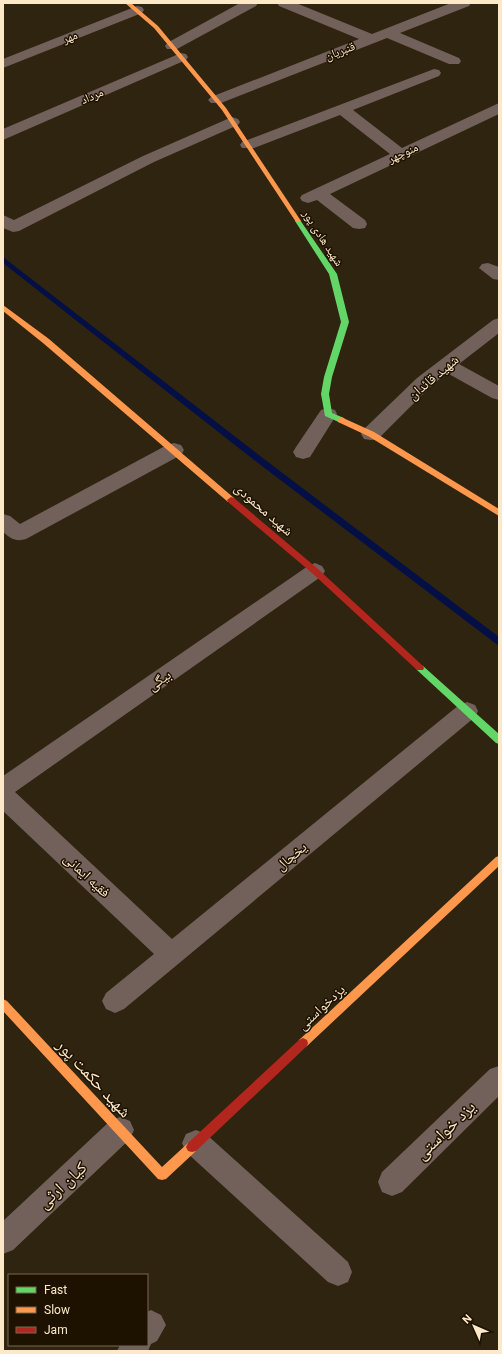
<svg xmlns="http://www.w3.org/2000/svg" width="502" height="1354" font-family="Roboto,'Noto Naskh Arabic',sans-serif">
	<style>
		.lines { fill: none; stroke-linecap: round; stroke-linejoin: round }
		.stream { fill: #041045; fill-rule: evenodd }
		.street { fill: #72605a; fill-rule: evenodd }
		.fast { fill: #63d668; fill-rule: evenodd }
		.slow { fill: #ff974d; fill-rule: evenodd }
		.jam { fill: #b3261e; fill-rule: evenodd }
		.labels { text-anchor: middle; stroke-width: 3; stroke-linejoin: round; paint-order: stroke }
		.far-street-label { font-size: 12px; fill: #fde9c8; stroke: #1d1200 }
		.street-label { font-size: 14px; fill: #fde9c8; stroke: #1d1200 }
		.near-street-label { font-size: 17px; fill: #fde9c8; stroke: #1d1200 }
	</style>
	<rect width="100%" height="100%" fill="#2e240f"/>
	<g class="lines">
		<!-- stream -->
		<path class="stream" d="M 3,257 L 264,459 L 499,637 L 499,646 L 258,463 L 3,263 Z"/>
		<!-- street -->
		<path class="street" d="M 240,3 L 258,3 L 256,6 L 177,49 L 167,49 L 165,46 L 167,43 Z
			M 277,3 L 296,3 L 372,34 L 451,3 L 471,3 L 469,6 L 400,33 L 459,58 L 461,61 L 459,64 L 449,64 L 387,38 L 221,103 L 211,103 L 208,100 L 211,97 L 359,39 L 279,6 Z
			M 137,6 L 142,7 L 144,10 L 142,13 L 3,68 L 3,59 Z
			M 181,53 L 186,54 L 188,57 L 186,60 L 3,140 L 3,129 Z
			M 434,69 L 439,70 L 441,73 L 439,76 L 353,110 L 402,148 L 499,103 L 499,114 L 330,194 L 365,220 L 367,224 L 365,228 L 359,229 L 353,228 L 317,200 L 308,203 L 302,201 L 300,198 L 302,195 L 390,154 L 340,115 L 254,148 L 242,148 L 240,145 L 242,142 Z
			M 232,117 L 238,119 L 240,122 L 238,125 L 154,162 L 19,231 L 13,232 L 3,228 L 3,215 L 14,220 L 143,156 Z
			M 488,263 L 499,267 L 499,280 L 493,279 L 479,268 L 482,264 Z
			M 499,318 L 499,333 L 459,364 L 499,386 L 499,400 L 492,398 L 447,373 L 431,386 L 378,439 L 371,440 L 364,439 L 361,434 L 364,429 L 417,378 L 493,320 Z
			M 328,408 L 335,410 L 337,414 L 310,457 L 303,459 L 296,457 L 293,452 L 296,447 L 321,410 Z
			M 174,443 L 181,445 L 184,450 L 181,455 L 26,539 C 16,542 11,539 3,532 L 3,514 L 10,516 L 20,524 L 167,445 Z
			M 315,563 L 322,566 L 325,571 L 322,576 L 15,792 L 172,939 L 459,705 L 467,702 L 475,705 L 478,711 L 475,717 L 124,1009 L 115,1013 L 106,1009 L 102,1001 L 106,993 L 154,954 L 3,811 L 3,776 L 308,566 Z
			M 499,1066 L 499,1096 L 402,1192 L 392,1196 L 382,1192 L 378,1182 L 382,1172 L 490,1069 Z
			M 120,1117 L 130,1121 L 134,1130 L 130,1139 L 13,1250 L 3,1254 L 3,1221 L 110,1121 Z
			M 196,1130 L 206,1134 L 348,1262 L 352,1272 L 348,1282 L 338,1286 L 328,1282 L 186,1152 L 182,1143 L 186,1134 Z
			M 151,1310 L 161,1315 L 166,1325 L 157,1341 L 151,1344 L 148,1351 L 117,1351 L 120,1345 L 147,1345 L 147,1312 Z"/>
		<!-- fast -->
		<path class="fast" d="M 298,219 L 300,220 L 337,274 L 349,322 L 332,377 L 329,394 L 332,413 L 344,418 L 345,420 L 341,423 L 325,416 L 321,394 L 324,377 L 341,322 L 329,274 L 295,221 Z
			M 420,665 L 423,666 L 499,734 L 499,744 L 496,743 L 417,670 L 416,668 Z"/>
		<!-- slow -->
		<path class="slow" d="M 125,3 L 131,3 L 158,26 L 226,108 L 301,221 L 300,222 L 296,222 L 222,110 L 154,28 Z
			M 3,305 L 49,339 L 234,498 L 235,500 L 234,502 L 228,502 L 43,343 L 3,311 Z
			M 341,417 L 374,432 L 499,509 L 499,516 L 368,436 L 338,422 L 337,420 Z
			M 499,856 L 499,866 L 307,1046 L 303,1048 L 299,1046 L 298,1043 L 299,1040 L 496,857 Z
			M 3,999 L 7,1001 L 162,1167 L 188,1143 L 192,1142 L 196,1143 L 198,1147 L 196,1151 L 166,1179 L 162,1180 L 158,1179 L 3,1011 Z"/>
		<!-- jam -->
		<path class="jam" d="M 231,497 L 234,498 L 318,569 L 423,666 L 424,668 L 423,670 L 417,670 L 312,573 L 228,502 L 227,500 Z
			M 303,1038 L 307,1040 L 308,1043 L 307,1046 L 196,1151 L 192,1152 L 188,1151 L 186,1147 L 188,1143 L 299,1040 Z"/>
	</g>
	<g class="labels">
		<!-- far-street labels -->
		<g class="far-street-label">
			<text transform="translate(70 37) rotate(-22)" y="4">مهر</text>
			<text transform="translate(340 51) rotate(-21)" y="4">قنبریان</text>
			<text transform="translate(92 96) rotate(-24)" y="4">مرداد</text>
			<text transform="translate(403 153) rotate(-25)" y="4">منوچهر</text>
			<text transform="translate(323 238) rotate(57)" y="4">شهید هادی پور</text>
		</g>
		<!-- street labels -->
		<g class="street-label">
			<text transform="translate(433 377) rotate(-40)" y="5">شهید قائدان</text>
			<text transform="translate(264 509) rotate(41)" y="5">شهید محمودی</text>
			<text transform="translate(159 680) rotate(-35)" y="5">بیگی</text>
			<text transform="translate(291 856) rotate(-40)" y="5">یخچال</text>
			<text transform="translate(87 875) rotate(43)" y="5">فقیه ایمانی</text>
			<text transform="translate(321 1007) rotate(-43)" y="5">یزدخواستی</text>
		</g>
		<!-- near-street labels -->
		<g class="near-street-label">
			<text transform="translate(94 1078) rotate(47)" y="6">شهید حکمت پور</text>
			<text transform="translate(445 1130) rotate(-44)" y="6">یزد خواستی</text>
			<text transform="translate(62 1185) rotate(-43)" y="6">کیان ارثی</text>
		</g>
	</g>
	<!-- border -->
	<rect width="502" height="1354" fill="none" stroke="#fde9c8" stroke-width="8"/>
	<!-- legend -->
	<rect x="8" y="1274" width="140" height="72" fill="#1d1200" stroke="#776850"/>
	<rect x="16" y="1287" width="20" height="6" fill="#63d668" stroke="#776850"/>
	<text x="44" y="1294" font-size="12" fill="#fde9c8">Fast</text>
	<rect x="16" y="1307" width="20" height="6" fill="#ff974d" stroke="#776850"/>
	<text x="44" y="1314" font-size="12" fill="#fde9c8">Slow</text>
	<rect x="16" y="1327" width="20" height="6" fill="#b3261e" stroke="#776850"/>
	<text x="44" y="1334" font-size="12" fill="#fde9c8">Jam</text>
	<!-- north arrow -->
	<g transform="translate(474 1326) rotate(315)" stroke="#1d1200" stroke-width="3" paint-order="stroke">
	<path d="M0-3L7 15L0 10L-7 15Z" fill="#fde9c8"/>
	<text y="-6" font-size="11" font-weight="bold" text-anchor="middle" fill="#fde9c8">N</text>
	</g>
</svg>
